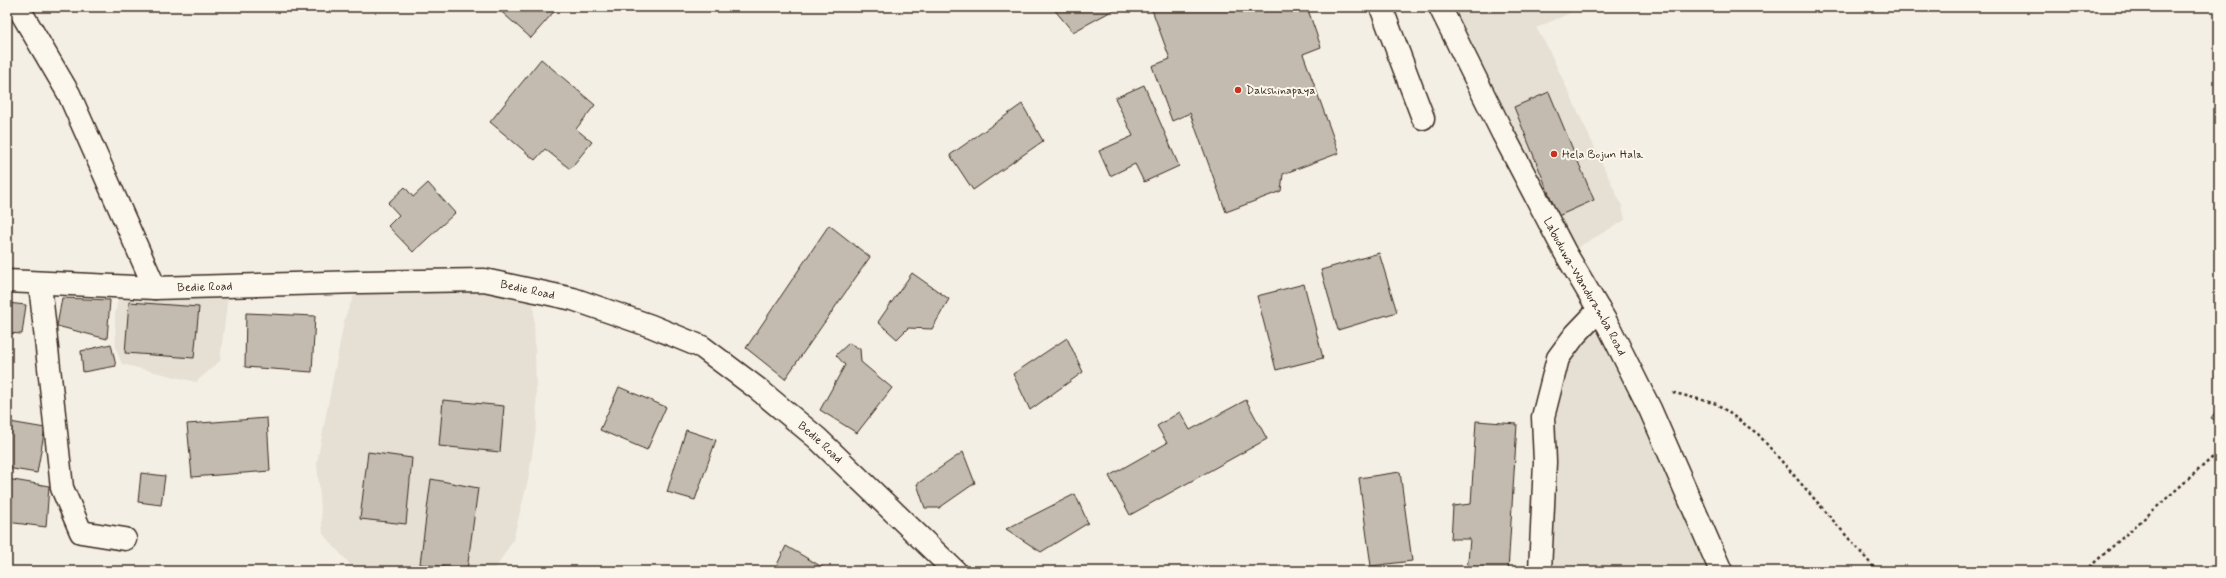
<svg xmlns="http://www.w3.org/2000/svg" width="2226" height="578" font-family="Mynerve,sans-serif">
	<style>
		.built { fill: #e5dfd4 }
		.building { fill: #c3bbb0; stroke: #3b2a1e }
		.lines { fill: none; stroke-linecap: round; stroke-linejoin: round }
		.minor-casing { stroke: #3b2a1e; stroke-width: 25 }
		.tertiary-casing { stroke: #3b2a1e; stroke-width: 25 }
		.primary-casing { stroke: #3b2a1e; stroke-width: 25 }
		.path { stroke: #3b2a1e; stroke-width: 2.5; stroke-dasharray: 3 3; stroke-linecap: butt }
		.minor { stroke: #fbf7ec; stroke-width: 22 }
		.tertiary { stroke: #fbf7ec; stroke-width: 22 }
		.primary { stroke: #fbf7ec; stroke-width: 22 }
		.poi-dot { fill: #c8321e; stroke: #fbf7ec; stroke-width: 1.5 }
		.labels { text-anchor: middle; stroke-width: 4; stroke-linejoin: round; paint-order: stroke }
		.poi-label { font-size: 12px; fill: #3b2a1e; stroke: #fbf7ec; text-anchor: start }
		.street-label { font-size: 12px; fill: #3b2a1e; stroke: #fbf7ec }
	</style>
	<rect width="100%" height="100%" fill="#f3efe4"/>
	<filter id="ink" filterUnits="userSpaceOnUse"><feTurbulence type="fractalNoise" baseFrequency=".025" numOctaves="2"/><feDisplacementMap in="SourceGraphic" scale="8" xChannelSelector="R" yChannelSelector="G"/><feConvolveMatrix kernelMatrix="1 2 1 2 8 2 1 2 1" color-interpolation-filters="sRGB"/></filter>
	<g filter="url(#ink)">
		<!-- built -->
		<path class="built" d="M 1440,7 L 1584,7 L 1536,28 L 1548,48 L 1622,206 L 1625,220 L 1566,254 Z
			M 360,282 L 533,289 L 537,422 L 528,480 L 513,540 L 494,571 L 356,571 L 323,534 L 317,462 L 345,317 Z
			M 229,286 L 220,361 L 196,382 L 122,364 L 116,349 L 115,314 L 120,290 Z
			M 1599,310 L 1721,571 L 1540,571 L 1552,378 Z"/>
		<!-- building -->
		<path class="building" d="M 496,7 L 558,7 L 531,38 Z
			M 1052,7 L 1119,7 L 1073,32 Z
			M 1151,7 L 1307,7 L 1321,47 L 1303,54 L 1339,153 L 1283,174 L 1281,191 L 1226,212 L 1190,113 L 1172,121 L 1152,66 L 1170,59 Z
			M 541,59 L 595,105 L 576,129 L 592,142 L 570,169 L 545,149 L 535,160 L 490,122 Z
			M 1144,85 L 1179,166 L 1144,182 L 1135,164 L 1110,176 L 1099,151 L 1133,136 L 1115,98 Z
			M 1549,92 L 1594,200 L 1558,216 L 1514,107 Z
			M 1022,104 L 1043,141 L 973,190 L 950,155 Z
			M 428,183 L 455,213 L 413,252 L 388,226 L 399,215 L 388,203 L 405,187 L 413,197 Z
			M 829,225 L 870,257 L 785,379 L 746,348 Z
			M 1379,253 L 1397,312 L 1338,330 L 1321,270 Z
			M 912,273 L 949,299 L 932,329 L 908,328 L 897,339 L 878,322 Z
			M 1304,284 L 1323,358 L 1276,370 L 1257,296 Z
			M 62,298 L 110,300 L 107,339 L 57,326 Z
			M 129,302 L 199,307 L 194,358 L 125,353 Z
			M 7,303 L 26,305 L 22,334 L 7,333 Z
			M 246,313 L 315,316 L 312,372 L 245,367 Z
			M 1067,338 L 1083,372 L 1030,410 L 1013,374 Z
			M 849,343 L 860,349 L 861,362 L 892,388 L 857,433 L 820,410 L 845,365 L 836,355 Z
			M 111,344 L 116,366 L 83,372 L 81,351 Z
			M 619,387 L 666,407 L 647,450 L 600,430 Z
			M 443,400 L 504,406 L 500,452 L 439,446 Z
			M 1246,400 L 1267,439 L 1130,515 L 1109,476 L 1167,443 L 1157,426 L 1180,412 L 1190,430 Z
			M 2219,407 L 2219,422 L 2211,418 Z
			M 267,418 L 270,471 L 192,477 L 187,424 Z
			M 1476,421 L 1517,424 L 1508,571 L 1467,571 L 1470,539 L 1451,539 L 1453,506 L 1471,504 Z
			M 10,422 L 45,428 L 37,473 L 7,468 L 7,438 Z
			M 686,430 L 716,440 L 695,500 L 667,492 Z
			M 368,452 L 412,458 L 406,524 L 360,519 Z
			M 963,452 L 975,483 L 939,508 L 925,508 L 917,484 Z
			M 1400,472 L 1412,561 L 1371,566 L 1359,478 Z
			M 141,473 L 165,476 L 161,505 L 138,502 Z
			M 7,479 L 49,486 L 46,527 L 7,522 Z
			M 431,479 L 478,488 L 467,570 L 420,564 Z
			M 1075,494 L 1088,523 L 1041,552 L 1006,529 Z
			M 786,546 L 829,571 L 774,571 Z"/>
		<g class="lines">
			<defs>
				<path id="minor" d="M 18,7 L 69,94 L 155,288
					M 1381,7 L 1423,118
					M 40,284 L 62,488 L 81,532 L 125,539
					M 1540,571 L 1545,462 L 1543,417 L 1558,358 L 1575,335 L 1599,310"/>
				<g id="tertiary">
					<path id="s1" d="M 7,281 L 155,288 L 360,282 L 484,280 L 573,299 L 651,326 L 702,347 L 758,389 L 817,438 L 955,571"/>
				</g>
				<g id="primary">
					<path id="s2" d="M 1440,7 L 1503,134 L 1566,254 L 1609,327 L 1650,409 L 1721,571"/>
				</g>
			</defs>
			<!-- minor casing -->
			<use href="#minor" class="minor-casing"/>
			<!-- tertiary casing -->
			<use href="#tertiary" class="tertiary-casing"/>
			<!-- primary casing -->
			<use href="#primary" class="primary-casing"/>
			<!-- path -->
			<path class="path" d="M 1673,394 L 1675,393 L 1717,404 L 1758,434 L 1877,571
				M 2085,571 L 2213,457 L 2219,455"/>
			<!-- minor -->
			<use href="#minor" class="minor"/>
			<!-- tertiary -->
			<use href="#tertiary" class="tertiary"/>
			<!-- primary -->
			<use href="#primary" class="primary"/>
		</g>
	</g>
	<!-- markers -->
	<g class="poi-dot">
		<circle cx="1238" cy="90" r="4"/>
		<circle cx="1554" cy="154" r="4"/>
	</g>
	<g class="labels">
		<!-- poi labels -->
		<g class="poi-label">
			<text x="1246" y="94">Dakshinapaya</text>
			<text x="1562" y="158">Hela Bojun Hala</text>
		</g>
		<!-- street labels -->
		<g class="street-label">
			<text dy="4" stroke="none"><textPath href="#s1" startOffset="198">Bedie Road</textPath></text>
			<text dy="4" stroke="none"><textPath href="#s2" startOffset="315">Labuduwa-Wanduramba Road</textPath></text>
			<text dy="4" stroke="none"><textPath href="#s1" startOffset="522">Bedie Road</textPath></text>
			<text dy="4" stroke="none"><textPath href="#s1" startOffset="858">Bedie Road</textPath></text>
		</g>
	</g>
	<!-- margin -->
	<rect width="2226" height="578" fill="none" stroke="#fbf7ec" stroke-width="24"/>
	<rect x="12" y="12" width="2202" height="554" fill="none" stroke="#3b2a1e" stroke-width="1.5" filter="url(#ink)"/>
</svg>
